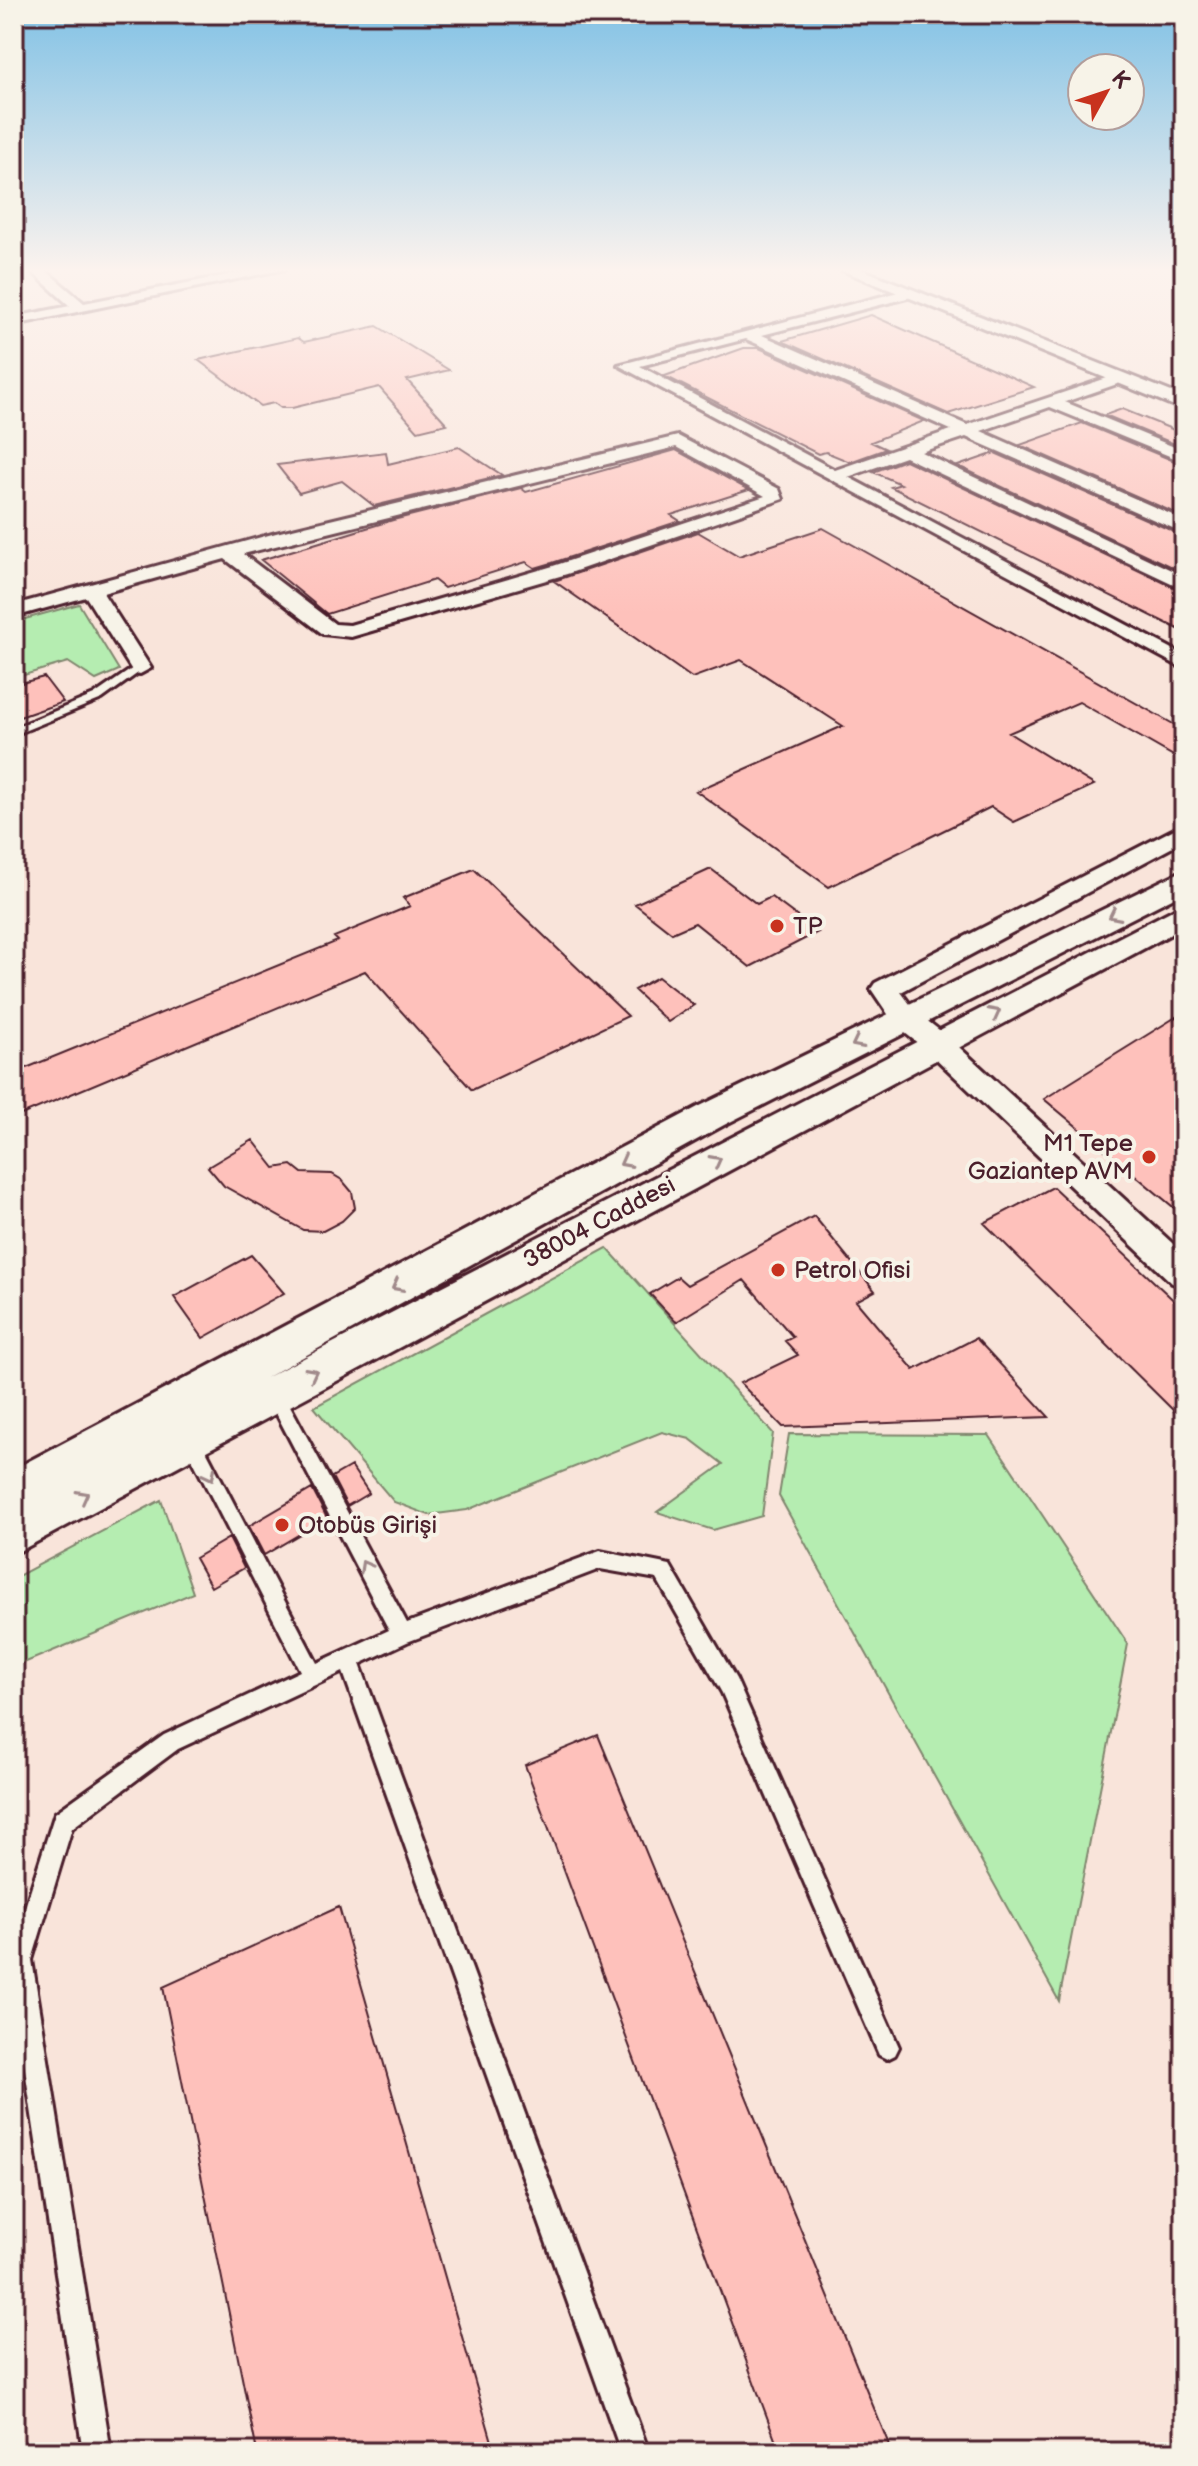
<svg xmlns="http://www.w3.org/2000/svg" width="1198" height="2466" font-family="'Balsamiq Sans',sans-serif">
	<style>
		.green { fill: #b5edb1; stroke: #80866e; stroke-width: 2 }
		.building { fill: #fec1bb; stroke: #4a1f2b; stroke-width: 2 }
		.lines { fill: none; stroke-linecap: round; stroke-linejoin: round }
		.service-casing { stroke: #4a1f2b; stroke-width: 6 }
		.minor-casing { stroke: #4a1f2b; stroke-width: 6 }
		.tertiary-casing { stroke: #4a1f2b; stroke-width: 6 }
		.service { fill: #f7f3e8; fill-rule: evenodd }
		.minor { fill: #f7f3e8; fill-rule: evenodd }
		.tertiary { fill: #f7f3e8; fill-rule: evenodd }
		.oneway { stroke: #a0898a }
		.poi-dot { fill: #c8321e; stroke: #f7f3e8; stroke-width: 3 }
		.labels { text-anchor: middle; stroke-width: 8; stroke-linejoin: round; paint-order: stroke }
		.poi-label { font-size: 24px; fill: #4a1f2b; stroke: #f7f3e8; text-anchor: start }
		.street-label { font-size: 24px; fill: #4a1f2b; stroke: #f7f3e8 }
	</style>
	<rect width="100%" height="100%" fill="#f9e4da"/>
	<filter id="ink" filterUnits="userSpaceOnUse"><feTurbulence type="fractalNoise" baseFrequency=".0125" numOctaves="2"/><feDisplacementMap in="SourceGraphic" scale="16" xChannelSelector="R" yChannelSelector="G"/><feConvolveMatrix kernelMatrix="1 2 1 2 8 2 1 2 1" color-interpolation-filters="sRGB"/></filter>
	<g filter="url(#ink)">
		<!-- green -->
		<path class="green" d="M 79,604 L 119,670 L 96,680 L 68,662 L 14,678 L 14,622 Z
			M 607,1248 L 773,1433 L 762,1516 L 713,1530 L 657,1512 L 723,1464 L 690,1439 L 662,1432 L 467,1510 L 429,1515 L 394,1502 L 314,1407 Z
			M 789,1434 L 989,1435 L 1128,1644 L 1059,2001 L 779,1496 Z
			M 161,1500 L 193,1593 L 14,1667 L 14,1578 Z"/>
		<!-- building -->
		<path class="building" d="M 871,315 L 1034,387 L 948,414 L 782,341 Z
			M 377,326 L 449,370 L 407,380 L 447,424 L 418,431 L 379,387 L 292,408 L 281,408 L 274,403 L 260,406 L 198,360 L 298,338 L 304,342 Z
			M 744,348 L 759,348 L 924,421 L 871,442 L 886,449 L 850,462 L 826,452 L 818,454 L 665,376 Z
			M 1122,409 L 1184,434 L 1184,448 L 1105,415 Z
			M 1082,423 L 1184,465 L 1184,517 L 1020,445 Z
			M 459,447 L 502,475 L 374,506 L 342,481 L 299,493 L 277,465 L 386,452 L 388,464 Z
			M 676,450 L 749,490 L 671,515 L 680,521 L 552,563 L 535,568 L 526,562 L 444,588 L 434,580 L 327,614 L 261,560 L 393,520 L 521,488 L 526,492 Z
			M 995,453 L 1184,536 L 1184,573 L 958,466 Z
			M 905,460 L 1184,592 L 1184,632 L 891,487 L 901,484 L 873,472 Z
			M 823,528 L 1184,730 L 1184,762 L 1079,702 L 1009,733 L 1094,785 L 1014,822 L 991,807 L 829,887 L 696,791 L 843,726 L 741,660 L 692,678 L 554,581 L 698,532 L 739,556 Z
			M 44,677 L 63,702 L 14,719 L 14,685 Z
			M 474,869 L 628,1016 L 472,1090 L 365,971 L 14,1118 L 14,1073 L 338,941 L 334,937 L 410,906 L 403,898 Z
			M 711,869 L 757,904 L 771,897 L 818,932 L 750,967 L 695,923 L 672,933 L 635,904 Z
			M 658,977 L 694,1005 L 668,1022 L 634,990 Z
			M 1184,1012 L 1184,1216 L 1044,1099 Z
			M 253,1140 L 275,1168 L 292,1165 L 302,1173 L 332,1174 L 342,1180 L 352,1192 L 355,1208 L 342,1221 L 323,1231 L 303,1230 L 224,1186 L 208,1167 Z
			M 1053,1187 L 1184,1310 L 1184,1421 L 984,1223 Z
			M 814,1216 L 875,1291 L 856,1301 L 914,1370 L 976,1338 L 1049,1417 L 783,1427 L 740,1383 L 798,1355 L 785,1341 L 793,1337 L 744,1280 L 676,1322 L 650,1294 L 678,1277 L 687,1285 Z
			M 251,1255 L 284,1293 L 203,1338 L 174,1297 Z
			M 351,1466 L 369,1493 L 347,1506 L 332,1477 Z
			M 312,1489 L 327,1518 L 264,1555 L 249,1526 Z
			M 229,1538 L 244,1568 L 211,1587 L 195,1558 Z
			M 598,1735 L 892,2452 L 780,2452 L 525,1765 Z
			M 339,1907 L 495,2452 L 257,2452 L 163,1987 Z"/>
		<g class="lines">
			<defs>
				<path id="service" d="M 136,666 L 145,668 L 102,699 L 14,735 L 14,728 L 94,695 Z
					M 274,1385 L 280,1387 L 407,1623 L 600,1551 L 670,1565 L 736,1679 L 899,2047 L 895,2055 L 887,2059 L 879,2055 L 722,1693 L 657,1579 L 600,1569 L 407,1642 L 360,1664 L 649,2452 L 621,2452 L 343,1672 L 178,1749 L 72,1828 L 32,1960 L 111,2452 L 83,2452 L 14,1996 L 14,1942 L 55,1813 L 164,1735 L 300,1671 L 183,1441 L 180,1435 L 183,1429 L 189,1427 L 195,1429 L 317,1663 L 389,1630 L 265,1392 L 268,1387 Z"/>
				<path id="minor" d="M 29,269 L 44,269 L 84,303 L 259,269 L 285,269 L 14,325 L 14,317 L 70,306 Z
					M 906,290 L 911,291 L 911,297 L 762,335 L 967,425 L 1113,376 L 1123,376 L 1123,382 L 1065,402 L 1184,451 L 1184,462 L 1050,407 L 981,431 L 1184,520 L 1184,533 L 966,437 L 921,452 L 1184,576 L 1184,589 L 905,457 L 848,477 L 1184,655 L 1184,669 L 618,365 ZM 746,339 L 951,430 L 835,470 L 640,366 Z
					M 678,436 L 779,489 L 783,499 L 567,574 L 351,637 L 323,634 L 225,559 L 103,593 L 151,668 L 140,674 L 133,672 L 86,597 L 14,617 L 14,605 L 276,533 ZM 676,447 L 765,496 L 553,566 L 350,625 L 335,624 L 243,554 Z
					M 1184,824 L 1184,841 L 901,992 L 916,1012 L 948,1037 L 1184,1254 L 1184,1287 L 1172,1283 L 928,1051 L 896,1026 L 871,989 L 875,983 Z"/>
				<path id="tertiary" d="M 839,269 L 861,269 L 1184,397 L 1184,410 Z
					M 1184,870 L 1184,892 L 724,1125 L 265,1378 L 1184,904 L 1184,927 L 14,1554 L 14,1469 L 698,1107 Z"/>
			</defs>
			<!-- service casing -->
			<use href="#service" class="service-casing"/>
			<!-- minor casing -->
			<use href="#minor" class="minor-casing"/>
			<!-- tertiary casing -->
			<use href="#tertiary" class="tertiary-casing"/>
			<!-- service -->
			<use href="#service" class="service"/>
			<!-- minor -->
			<use href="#minor" class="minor"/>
			<!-- tertiary -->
			<use href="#tertiary" class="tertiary"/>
		</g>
		<!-- one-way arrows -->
		<defs><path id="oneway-chevron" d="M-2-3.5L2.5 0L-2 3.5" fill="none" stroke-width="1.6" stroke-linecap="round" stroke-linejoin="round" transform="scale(2)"/></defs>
		<g class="oneway">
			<use href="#oneway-chevron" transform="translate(1114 915) rotate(153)"/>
			<use href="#oneway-chevron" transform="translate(995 1013) rotate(-28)"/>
			<use href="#oneway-chevron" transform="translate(857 1043) rotate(153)"/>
			<use href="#oneway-chevron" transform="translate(716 1161) rotate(-28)"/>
			<use href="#oneway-chevron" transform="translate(625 1162) rotate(152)"/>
			<use href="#oneway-chevron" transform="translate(397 1286) rotate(152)"/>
			<use href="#oneway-chevron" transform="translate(312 1373) rotate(-28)"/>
			<use href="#oneway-chevron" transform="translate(210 1475) rotate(63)"/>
			<use href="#oneway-chevron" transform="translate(83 1496) rotate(-28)"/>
			<use href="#oneway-chevron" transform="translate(365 1566) rotate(-119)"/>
		</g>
	</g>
	<!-- sky -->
	<linearGradient id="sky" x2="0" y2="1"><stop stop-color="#80c1e5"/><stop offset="0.44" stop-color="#fcf3ee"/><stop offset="1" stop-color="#fcf3ee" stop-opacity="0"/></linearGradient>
	<rect width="1198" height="614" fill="url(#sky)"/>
	<!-- markers -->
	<g class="poi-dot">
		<circle cx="777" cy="926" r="8"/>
		<circle cx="1149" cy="1157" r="8"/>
		<circle cx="778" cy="1270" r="8"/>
		<circle cx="282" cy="1525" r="8"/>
	</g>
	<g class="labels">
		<!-- poi labels -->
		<g class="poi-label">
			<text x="793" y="934">TP</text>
			<text x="1133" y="1151" text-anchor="end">M1 Tepe<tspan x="1133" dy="28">Gaziantep AVM</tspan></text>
			<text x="794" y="1278">Petrol Ofisi</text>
			<text x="298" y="1533">Otobüs Girişi</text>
		</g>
		<!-- street labels -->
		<g class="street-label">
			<text transform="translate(599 1222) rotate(-28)" y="8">38004 Caddesi</text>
		</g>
	</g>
	<!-- margin -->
	<rect width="1198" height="2466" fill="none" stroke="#f7f3e8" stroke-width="48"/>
	<rect x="24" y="24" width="1150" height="2418" fill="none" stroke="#4a1f2b" stroke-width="3" filter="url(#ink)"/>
	<!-- north arrow -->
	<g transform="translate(1106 92) rotate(50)"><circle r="38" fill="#f7f3e8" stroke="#b29e9c" stroke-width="2"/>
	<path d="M0-6L14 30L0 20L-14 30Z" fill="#c8321e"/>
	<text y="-12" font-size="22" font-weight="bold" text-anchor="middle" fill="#4a1f2b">K</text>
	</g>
</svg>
